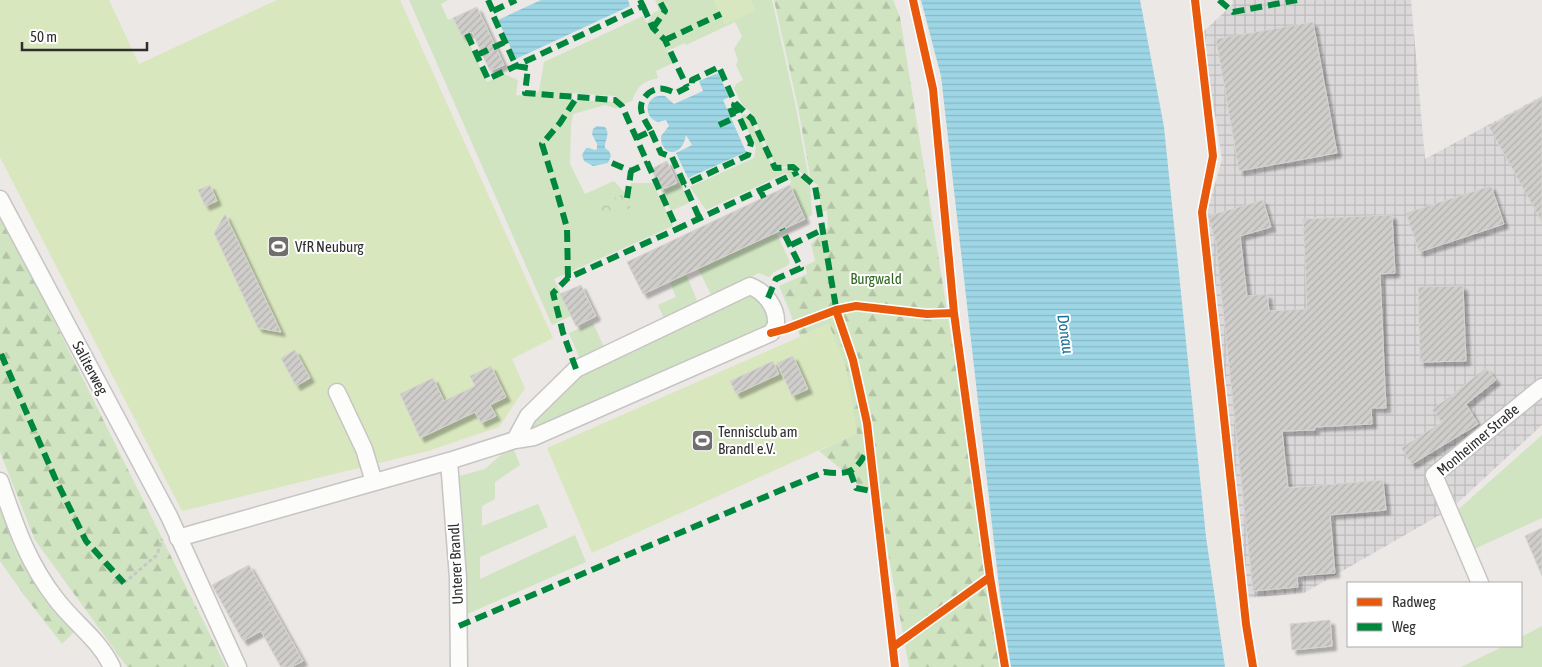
<svg xmlns="http://www.w3.org/2000/svg" width="1542" height="667" font-family="'Asap Condensed',sans-serif">
	<style>
		.industrial { fill: url(#industrial-grid) }
		.grass { fill: #d0e4c1 }
		.forest { fill: url(#forest-firs) }
		.park { fill: url(#park-crowns) }
		.pitch { fill: #d9e7be }
		.water { fill: url(#water-rules) }
		.building { fill: url(#building-hatch); stroke: #d6d4d1; filter: url(#shadow) }
		.lines { fill: none; stroke-linecap: round; stroke-linejoin: round }
		.minor-casing { stroke: #c6c5c4; stroke-width: 19 }
		.path { stroke: #c8c7c7; stroke-width: 3; stroke-dasharray: 4 2.5; stroke-linecap: butt }
		.minor { stroke: #fcfcfb; stroke-width: 16 }
		.quiet { stroke: #00873e; stroke-width: 6; stroke-dasharray: 12 6; stroke-linecap: butt }
		.cycleway-casing { stroke: #fff; stroke-width: 11 }
		.cycleway { stroke: #e8590c; stroke-width: 8 }
		.labels { text-anchor: middle; stroke-width: 4; stroke-linejoin: round; paint-order: stroke }
		.poi-label { font-size: 15px; fill: #2e2e2e; stroke: #fff; text-anchor: start }
		.park-label { font-size: 15px; fill: #316821; stroke: #fff }
		.street-label { font-size: 15px; fill: #2e2e2e; stroke: #fff }
		.water-label { font-size: 16px; font-style: italic; fill: #177098; stroke: #fff }
	</style>
	<defs>
		<pattern id="industrial-grid" width="8" height="8" patternUnits="userSpaceOnUse" patternTransform="scale(1.25)"><rect width="8" height="8" fill="#dcd9db"/><path d="M0 4h8M4 0v8" fill="none" stroke="#bdbbbc"/></pattern>
		<pattern id="forest-firs" width="22" height="20" patternUnits="userSpaceOnUse" patternTransform="scale(1.25)"><rect width="22" height="20" fill="#d0e4c1"/><path d="M5 1l3.5 6h-7zM16 11l3.5 6h-7z" fill="#b3c4a6"/></pattern>
		<pattern id="park-crowns" width="20" height="18" patternUnits="userSpaceOnUse" patternTransform="scale(1.25)"><rect width="20" height="18" fill="#d0e4c1"/><path d="M2 6a3 3 0 1 1 6 0M12 15a3 3 0 1 1 6 0" fill="none" stroke="#b3c4a6"/></pattern>
		<pattern id="water-rules" width="6" height="5" patternUnits="userSpaceOnUse" patternTransform="scale(1.25)"><rect width="6" height="5" fill="#9ed6e6"/><path d="M0 2.5h6" fill="none" stroke="#88b8c6"/></pattern>
		<pattern id="building-hatch" width="6" height="6" patternUnits="userSpaceOnUse" patternTransform="scale(1.25)"><rect width="6" height="6" fill="#d0cecb"/><path d="M-1 1l2-2M0 6l6-6M5 7l2-2" fill="none" stroke="#b3b1af"/></pattern>
		<filter id="shadow"><feDropShadow dx="4.5" dy="4.5" stdDeviation="1" flood-color="#0004"/></filter>
	</defs>
	<rect width="100%" height="100%" fill="#ebe8e5"/>
	<!-- industrial -->
	<path class="industrial" d="M 1232,0 L 1411,0 L 1425,159 L 1542,96 L 1542,425 L 1452,508 L 1304,593 L 1248,598 L 1206,216 L 1222,159 L 1202,33 L 1233,4 Z"/>
	<!-- grass -->
	<path class="grass" d="M 409,0 L 448,0 L 441,4 L 448,20 L 453,18 L 462,36 L 465,34 L 487,82 L 504,74 L 518,80 L 516,95 L 530,96 L 539,91 L 544,62 L 643,16 L 647,23 L 653,13 L 659,10 L 655,0 L 714,0 L 725,24 L 755,10 L 750,0 L 772,0 L 796,108 L 809,180 L 794,166 L 776,167 L 751,112 L 742,105 L 734,88 L 736,84 L 743,80 L 736,65 L 738,60 L 734,49 L 742,36 L 735,22 L 686,45 L 685,43 L 667,51 L 673,63 L 656,71 L 658,78 C 642,82 638,85 632,101 L 624,104 L 615,96 L 570,93 L 571,100 L 615,102 L 619,106 L 617,109 L 605,105 L 573,114 L 571,126 L 570,164 L 585,194 L 614,181 L 625,193 L 597,206 L 603,220 L 629,208 L 631,183 L 653,183 L 673,226 L 554,279 L 571,316 L 552,325 Z
		M 745,114 L 752,122 L 774,169 L 793,168 L 810,185 L 812,215 L 805,219 L 790,185 L 791,181 L 786,173 L 706,210 L 690,187 L 754,158 L 756,147 L 741,116 Z
		M 680,182 L 689,203 L 671,211 L 661,190 Z
		M 776,232 L 790,262 L 787,266 L 774,272 L 769,277 L 759,273 L 712,296 L 698,269 Z
		M 686,274 L 698,303 L 664,318 L 658,305 L 676,297 L 670,282 Z
		M 750,290 L 762,296 L 773,320 L 768,330 L 534,435 L 530,429 L 532,418 L 578,371 Z
		M 593,323 L 604,347 L 580,359 L 569,333 Z
		M 1542,435 L 1542,518 L 1470,551 L 1453,514 Z
		M 512,445 L 520,465 L 495,482 L 495,499 L 482,506 L 482,526 L 538,504 L 548,527 L 480,557 L 480,579 L 575,535 L 586,562 L 463,616 L 456,477 L 485,469 Z
		M 1542,626 L 1542,667 L 1461,667 L 1504,646 L 1521,646 L 1521,637 Z"/>
	<!-- forest -->
	<path class="forest" d="M 774,0 L 893,0 L 900,17 L 1004,667 L 909,667 L 882,520 L 879,489 L 869,488 L 857,485 L 851,469 L 841,469 L 819,451 L 857,433 L 829,324 L 800,336 L 779,286 L 807,274 L 805,266 L 815,261 L 811,244 L 828,227 L 827,211 L 821,211 L 818,185 L 811,181 L 798,107 Z
		M 0,212 L 226,667 L 127,667 L 35,540 L 0,452 Z
		M 0,508 L 14,547 L 75,631 L 62,644 L 24,595 L 0,561 Z"/>
	<!-- park -->
	<path class="park" d="M 625,193 L 630,194 L 630,208 L 603,221 L 597,206 Z"/>
	<!-- pitch -->
	<path class="pitch" d="M 0,0 L 109,0 L 139,64 L 277,0 L 400,0 L 553,338 L 512,359 L 525,388 L 499,427 L 428,451 L 182,511 L 0,157 Z
		M 714,0 L 750,0 L 755,11 L 725,24 Z
		M 829,324 L 846,367 L 857,433 L 592,553 L 547,448 Z"/>
	<!-- water -->
	<path class="water" d="M 541,0 L 628,0 L 630,6 L 516,59 L 498,20 Z
		M 921,0 L 1140,0 L 1164,127 L 1206,537 L 1225,667 L 1011,667 L 1000,595 L 941,76 Z
		M 718,73 L 729,97 L 723,100 L 746,152 L 688,178 L 676,153 L 692,145 L 686,135 C 682,159 660,156 661,136 L 669,126 L 666,120 L 658,122 C 641,116 646,93 665,96 L 674,104 L 703,91 L 699,81 Z
		M 597,126 L 605,127 C 611,135 604,140 605,148 L 609,151 L 611,156 L 608,163 L 593,166 L 584,161 L 582,155 L 586,148 L 589,148 L 595,150 L 597,149 L 597,144 L 592,134 L 593,129 Z"/>
	<!-- building -->
	<path class="building" d="M 477,7 L 504,65 L 490,71 L 472,32 L 462,36 L 453,18 Z
		M 1313,22 L 1337,153 L 1239,171 L 1216,39 Z
		M 1542,97 L 1542,222 L 1489,127 Z
		M 667,161 L 677,183 L 661,190 L 651,169 Z
		M 210,185 L 217,201 L 205,206 L 198,190 Z
		M 790,185 L 805,219 L 643,294 L 627,262 Z
		M 1491,186 L 1504,224 L 1419,252 L 1406,213 Z
		M 1263,200 L 1271,227 L 1240,236 L 1247,296 L 1267,294 L 1269,311 L 1307,309 L 1303,219 L 1392,215 L 1395,273 L 1380,274 L 1386,408 L 1371,408 L 1372,424 L 1315,427 L 1315,430 L 1282,431 L 1288,488 L 1383,480 L 1386,510 L 1330,515 L 1335,573 L 1297,576 L 1298,587 L 1253,591 L 1216,243 L 1208,216 Z
		M 225,214 L 281,332 L 258,328 L 214,233 Z
		M 581,285 L 596,316 L 576,326 L 560,294 Z
		M 1463,286 L 1466,361 L 1420,362 L 1418,287 Z
		M 295,350 L 310,378 L 296,386 L 281,358 Z
		M 793,356 L 808,389 L 792,396 L 777,363 Z
		M 773,361 L 779,374 L 736,394 L 730,381 Z
		M 491,366 L 506,397 L 490,405 L 496,416 L 481,423 L 475,412 L 420,438 L 400,394 L 433,378 L 444,401 L 475,386 L 470,376 Z
		M 1486,368 L 1496,380 L 1466,404 L 1478,424 L 1412,464 L 1401,448 L 1442,422 L 1432,410 Z
		M 1542,528 L 1542,576 L 1525,536 Z
		M 249,565 L 303,661 L 291,667 L 281,667 L 261,631 L 243,641 L 212,585 Z
		M 1330,620 L 1332,646 L 1292,650 L 1290,624 Z"/>
	<g class="lines">
		<defs>
			<path id="minor" d="M 0,199 L 169,516 L 238,667
				M 750,286 C 764,291 777,307 776,323 C 776,326 773,330 771,333 L 534,437 L 515,440 L 528,416 L 576,369 Z
				M 337,392 L 364,449 L 374,482
				M 449,461 L 458,578 L 459,667
				M 0,481 C 15,524 27,562 56,599 C 74,623 99,639 112,667
				M 178,538 L 449,461 L 515,440
				M 1480,583 L 1434,475 L 1542,387"/>
		</defs>
		<!-- minor casing -->
		<use href="#minor" class="minor-casing"/>
		<!-- path -->
		<path class="path" d="M 0,354 L 1,354
			M 124,583 L 157,555 L 162,539"/>
		<!-- minor -->
		<use href="#minor" class="minor"/>
		<!-- quiet -->
		<path class="quiet" d="M 488,0 L 493,11 L 493,15 L 516,66 L 528,68 L 525,93 L 615,100 L 622,106 L 677,229 L 760,190 L 764,198
			M 1219,0 L 1233,12 L 1297,0
			M 643,6 L 653,28 L 665,40 L 687,87
			M 493,11 L 516,0
			M 653,28 L 665,11 L 659,0
			M 467,34 L 488,79 L 643,6 L 640,0
			M 665,40 L 721,14
			M 477,55 L 505,42
			M 735,103 L 752,119 L 775,168 L 793,167 L 815,186 L 837,313
			M 719,125 L 734,118 L 730,108
			M 651,131 L 661,153 L 672,157 L 699,217
			M 636,138 L 651,131 C 647,124 642,117 641,109 C 640,100 648,91 657,89 C 663,87 670,91 676,93 L 692,85 L 692,80 L 719,67 L 735,103 L 734,105 L 751,143 L 748,155 L 684,185
			M 612,163 L 631,171 L 648,163
			M 760,190 L 798,172
			M 627,198 L 631,171
			M 791,245 L 824,229
			M 568,278 L 567,228 L 556,189 L 542,144 L 560,123 L 577,97
			M 768,298 L 776,279 L 801,268 L 782,229
			M 1,354 L 55,478 L 86,541 L 124,583
			M 576,369 L 563,333 L 553,293 L 568,278 L 677,229
			M 850,471 L 856,488 L 876,492
			M 459,626 L 824,472 C 850,475 856,472 868,449"/>
		<defs>
			<path id="cycleway" d="M 913,0 L 933,89 L 954,313 L 990,577 L 1005,667
				M 1195,0 L 1213,156 L 1202,212 L 1246,624 L 1253,667
				M 836,310 L 853,360 L 867,423 L 895,667
				M 771,333 L 786,329 L 836,310 L 856,306 L 927,314 L 954,313
				M 893,647 L 990,577"/>
		</defs>
		<!-- cycleway casing -->
		<use href="#cycleway" class="cycleway-casing"/>
		<!-- cycleway -->
		<use href="#cycleway" class="cycleway"/>
	</g>
	<!-- icons -->
	<defs>
		<symbol id="stadium-square" viewBox="-11 -11 22 22"><rect x="-9" y="-9" width="18" height="18" rx="4" fill="#706f6e" stroke="#fff"/><path d="M0-5a6.5 5 0 1 0 0 10a6.5 5 0 1 0 0-10ZM-3.5-1.8h7v3.6h-7Z" fill="#fff"/></symbol>
	</defs>
	<g fill-rule="evenodd">
		<use href="#stadium-square" x="266" y="234" width="25" height="25"/>
		<use href="#stadium-square" x="690" y="428" width="25" height="25"/>
	</g>
	<g class="labels">
		<!-- poi labels -->
		<g class="poi-label">
			<text x="295" y="252">VfR Neuburg</text>
			<text x="718" y="437">Tennisclub am<tspan x="718" dy="17">Brandl e.V.</tspan></text>
		</g>
		<!-- park labels -->
		<g class="park-label">
			<text x="876" y="284">Burgwald</text>
		</g>
		<!-- street labels -->
		<g class="street-label">
			<text transform="translate(90 368) rotate(62)" y="5">Saliterweg</text>
			<text transform="translate(1478 440) rotate(-40)" y="5">Monheimer Straße</text>
			<text transform="translate(456 564) rotate(-93)" y="5">Unterer Brandl</text>
		</g>
		<!-- water labels -->
		<g class="water-label">
			<text transform="translate(1066 334) rotate(82)" y="6">Donau</text>
		</g>
	</g>
	<!-- legend -->
	<rect x="1347" y="582" width="175" height="65" fill="#ffffff" stroke="#ababab"/>
	<rect x="1357" y="598" width="25" height="8" fill="#e8590c" stroke="#ababab"/>
	<text x="1392" y="607" font-size="15" fill="#2e2e2e">Radweg</text>
	<rect x="1357" y="623" width="25" height="8" fill="#00873e" stroke="#ababab"/>
	<text x="1392" y="632" font-size="15" fill="#2e2e2e">Weg</text>
	<!-- scale -->
	<path d="M22 42v8h125v-8" fill="none" stroke="#2e2e2e" stroke-width="2.5"/>
	<text x="30" y="42" font-size="15" fill="#2e2e2e" stroke="#ffffff" stroke-width="4" paint-order="stroke">50 m</text>
</svg>
